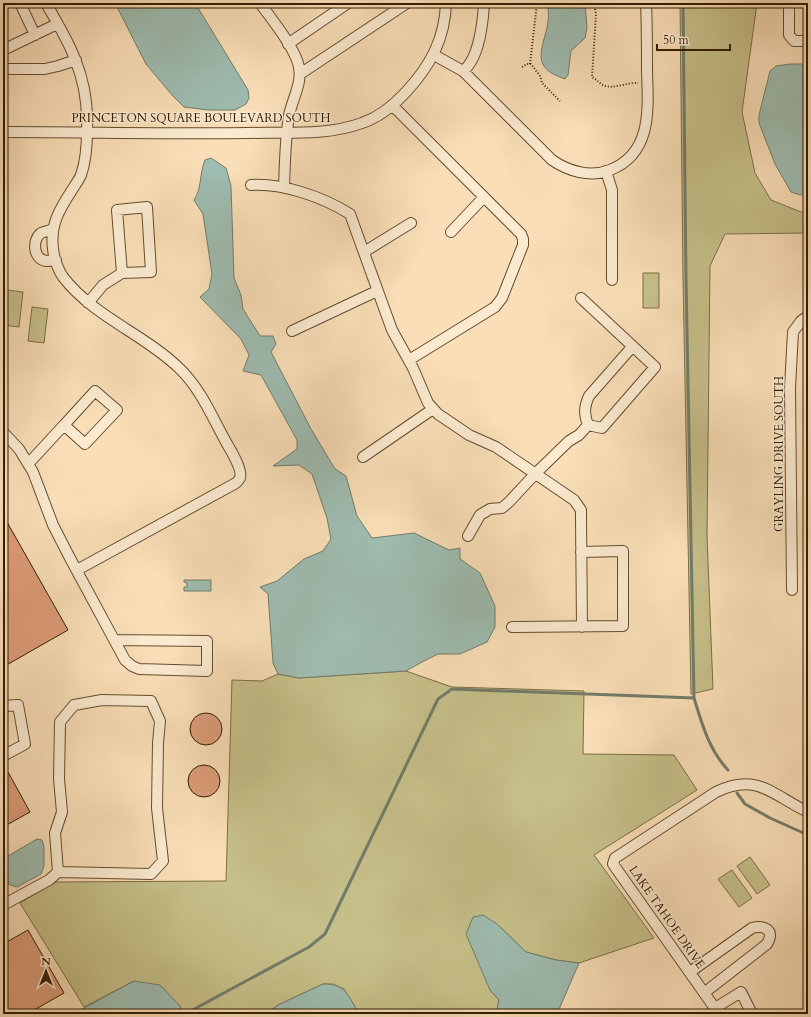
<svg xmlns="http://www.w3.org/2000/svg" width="811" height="1017" font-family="Cardo,serif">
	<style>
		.green { fill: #c6bf89; stroke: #7c6e44 }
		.water { fill: #9ebcb0; stroke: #727c6a }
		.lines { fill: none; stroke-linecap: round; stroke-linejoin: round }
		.stream { stroke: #727c6a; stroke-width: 3 }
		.building { fill: #dc9c78; stroke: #311d00 }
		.minor-casing { stroke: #634d2e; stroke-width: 12 }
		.path { stroke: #311d00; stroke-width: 2; stroke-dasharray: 1 2; stroke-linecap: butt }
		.minor { stroke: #fbead0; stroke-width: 10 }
		.labels { text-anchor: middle; stroke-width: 3; stroke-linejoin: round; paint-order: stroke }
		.street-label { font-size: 12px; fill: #311d00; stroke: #fbead0 }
	</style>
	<rect width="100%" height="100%" fill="#f9deb7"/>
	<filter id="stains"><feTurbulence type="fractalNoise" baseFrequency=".005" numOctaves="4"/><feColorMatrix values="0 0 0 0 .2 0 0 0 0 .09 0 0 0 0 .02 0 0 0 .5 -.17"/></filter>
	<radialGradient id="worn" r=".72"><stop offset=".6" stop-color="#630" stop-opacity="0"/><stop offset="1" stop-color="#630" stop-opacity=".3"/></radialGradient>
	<!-- green -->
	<path class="green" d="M 680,3 L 757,3 L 742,112 L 755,173 L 771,200 L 801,212 L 808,212 L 808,233 L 725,234 L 710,266 L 707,536 L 713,689 L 691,694 L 683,278 Z
		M 643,273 L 659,273 L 659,308 L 643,308 Z
		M 7,290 L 23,292 L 19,327 L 3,325 Z
		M 32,307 L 48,309 L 44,343 L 28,341 Z
		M 406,671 L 452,687 L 584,691 L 583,754 L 674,755 L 697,790 L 594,855 L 654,938 L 579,963 L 556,960 L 526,952 L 497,924 L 490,990 L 499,1000 L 496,1014 L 359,1014 L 344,989 L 333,984 L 323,984 L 278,1005 L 266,1014 L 182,1014 L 180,1006 L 134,981 L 84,1007 L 20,903 L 55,882 L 226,881 L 232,680 L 262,681 L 278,674 L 299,678 Z
		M 750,857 L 770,885 L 757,894 L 737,866 Z
		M 732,870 L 752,898 L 739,907 L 718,879 Z"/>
	<!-- water -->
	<path class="water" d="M 115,3 L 195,3 L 248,90 L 249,98 L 246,104 L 235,110 L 208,110 L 184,107 L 172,95 L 146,64 Z
		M 548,3 L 585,3 L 587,28 L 585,38 L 571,51 L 568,75 L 565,79 C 558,76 548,73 544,66 C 536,55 547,34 548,22 C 549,16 548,9 548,3 Z
		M 790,64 L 802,64 L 808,68 L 808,194 L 800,195 L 791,192 L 775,164 L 759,123 L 759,115 L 770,71 L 776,66 Z
		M 211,158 L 226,168 L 231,186 L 234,278 L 241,295 L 243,309 L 260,336 L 273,336 L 276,344 L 271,352 L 311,429 L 335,469 L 346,476 L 357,516 L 372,538 L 414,533 L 449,550 L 460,548 L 460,559 L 480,573 L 495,606 L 495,627 L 487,642 L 460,654 L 438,654 L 422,662 L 406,671 L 299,678 L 278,674 L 273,663 L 268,594 L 260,587 L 277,581 L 304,559 L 323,551 L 331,539 L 327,518 L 312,474 L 299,465 L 273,466 L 297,449 L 297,440 L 261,375 L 243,371 L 249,355 L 241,339 L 200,297 L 209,289 L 212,274 L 203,214 L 194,200 C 202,188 199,175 205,160 Z
		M 184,580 L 211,580 L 211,591 L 184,591 L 184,587 L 187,587 L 187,583 L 184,582 Z
		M 37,839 L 42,840 L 44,847 L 44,866 L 41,874 L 17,887 L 10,885 L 3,873 L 3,859 Z
		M 483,915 L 497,924 L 526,952 L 556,960 L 579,963 L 557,1014 L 496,1014 L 499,1000 L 490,990 L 466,934 L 473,917 Z
		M 134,981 L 160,985 L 180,1006 L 182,1014 L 73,1014 Z
		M 323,984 C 347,984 348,996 359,1014 L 266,1014 L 278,1005 Z"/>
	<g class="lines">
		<!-- stream -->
		<path class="stream" d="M 683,3 L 686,278 L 694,698 C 702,724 709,750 728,770
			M 737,793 L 745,804 L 770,818 L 808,835
			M 185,1014 L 309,947 L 325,934 L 438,699 L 452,689 L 694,698"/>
	</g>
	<!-- building -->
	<path class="building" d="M 3,515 L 68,630 L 3,667 Z
		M190 729a16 16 0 1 1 32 0a16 16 0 1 1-32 0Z
		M188 781a16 16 0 1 1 32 0a16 16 0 1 1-32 0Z
		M 8,772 L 30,812 L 3,827 L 3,775 Z
		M 28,930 L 64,993 L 27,1014 L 3,1014 L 3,944 Z"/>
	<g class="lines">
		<defs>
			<path id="minor" d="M 20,3 L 35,35
				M 46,3 C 56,21 68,40 75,59 C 84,81 88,106 87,130 C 87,145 86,161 81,175 C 79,180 75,185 72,190 C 59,210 50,225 53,249 C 54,258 58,270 63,277 C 94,317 144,334 179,368 C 201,389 212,417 226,442 C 230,449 243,470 240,478 C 240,478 237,483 236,483 L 77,570
				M 260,3 C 272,20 292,44 298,63 C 304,82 292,98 289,116 C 285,140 285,164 284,187
				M 789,3 L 789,35 L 794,41 L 808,41
				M 288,44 L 348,3
				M 3,50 L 57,24
				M 434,55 L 463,71 L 552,160 C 568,171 590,178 610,170 C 653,153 648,108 647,70 C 647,48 647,25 646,3
				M 3,69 L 45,69 L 58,66 L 76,60
				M 463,71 C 479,59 483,22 484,3
				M 300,74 L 407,3
				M 392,105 L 521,234 L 523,239 L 523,245 L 502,298 L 495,307 L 409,360
				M 3,132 C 85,132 167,134 248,133 C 286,132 327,136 362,123 C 380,117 394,105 406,92 C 430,66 445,39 446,3
				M 606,171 L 612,190 L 612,280
				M 251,185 C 283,183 323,197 350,214 L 392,330 L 413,368 L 428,403 L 438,414 L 469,435 L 496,447 L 574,500 L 581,510 L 581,516 L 582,627
				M 147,207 L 151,272 L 122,273 L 117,210 Z
				M 53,229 C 50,231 45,231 41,233 C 32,240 33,259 46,261 C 49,261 53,260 56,260
				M 451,232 L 484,197
				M 364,252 L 411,223
				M 581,298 L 655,367 L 602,428 L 588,425
				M 88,303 L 103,285 L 122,273
				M 292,331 L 377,291
				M 95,391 L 117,410 L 85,444 L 64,425 Z
				M 588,425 C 584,414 584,407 589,396 L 632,347
				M 3,432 L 19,449 L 33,472 L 53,525 L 71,560 L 125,660 L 132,666 L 139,669 L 207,671 L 207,641 L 114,640
				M 363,457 L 433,409
				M 28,464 L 64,425
				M 468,536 L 480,515 L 490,509 L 502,508 L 509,502 L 536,473 L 569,441 L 579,435 L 588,425
				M 792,590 L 790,388 L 793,332 L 801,321 L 808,316
				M 512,627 L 623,626 L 623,551 L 581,552
				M 3,706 L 18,705 L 25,744 L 3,756
				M 3,905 L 49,880 L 58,872 L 151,874 L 163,861 L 157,808 L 158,743 L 160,721 L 151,701 L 102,700 L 74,705 L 60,722 L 59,779 L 62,812 L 55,833 L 58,872
				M 690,972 L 752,928 C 765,925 775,930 767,944 L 704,993
				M 715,1008 L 741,992 L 752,1014
				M 719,1014 L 613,864 L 615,858 L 716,792 C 758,772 772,795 808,812"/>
		</defs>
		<!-- minor casing -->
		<use href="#minor" class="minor-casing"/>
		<!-- path -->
		<path class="path" d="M 594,3 L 596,14 L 592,77 C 596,79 599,83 603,85 C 612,90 628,82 638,83
			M 530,64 L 537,3
			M 522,67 L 527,64 L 531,64 L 540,76 L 542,83 L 560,101"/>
		<!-- minor -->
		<use href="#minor" class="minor"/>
	</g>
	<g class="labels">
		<!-- street labels -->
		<g class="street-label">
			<text x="201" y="122">PRINCETON SQUARE BOULEVARD SOUTH</text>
			<text transform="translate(779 454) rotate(-90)" y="4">GRAYLING DRIVE SOUTH</text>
			<text transform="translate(667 917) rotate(55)" y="4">LAKE TAHOE DRIVE</text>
		</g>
	</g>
	<!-- margin -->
	<rect width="811" height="1017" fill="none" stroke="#f9deb7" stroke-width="16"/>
	<rect x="4" y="4" width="803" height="1009" fill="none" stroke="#311d00" stroke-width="2"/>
	<rect x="8" y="8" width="795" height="1001" fill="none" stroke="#311d00"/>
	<!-- north arrow -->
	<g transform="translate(46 971)" stroke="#fbead0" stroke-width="3" paint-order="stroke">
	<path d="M0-3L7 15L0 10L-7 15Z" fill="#311d00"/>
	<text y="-6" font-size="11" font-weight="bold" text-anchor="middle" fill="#311d00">N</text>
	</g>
	<!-- scale -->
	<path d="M657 44v6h73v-6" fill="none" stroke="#311d00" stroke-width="2"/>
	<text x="663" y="44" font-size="12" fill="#311d00" stroke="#fbead0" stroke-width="3" paint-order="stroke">50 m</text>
	<rect width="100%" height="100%" filter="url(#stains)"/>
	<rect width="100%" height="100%" fill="url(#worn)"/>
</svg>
